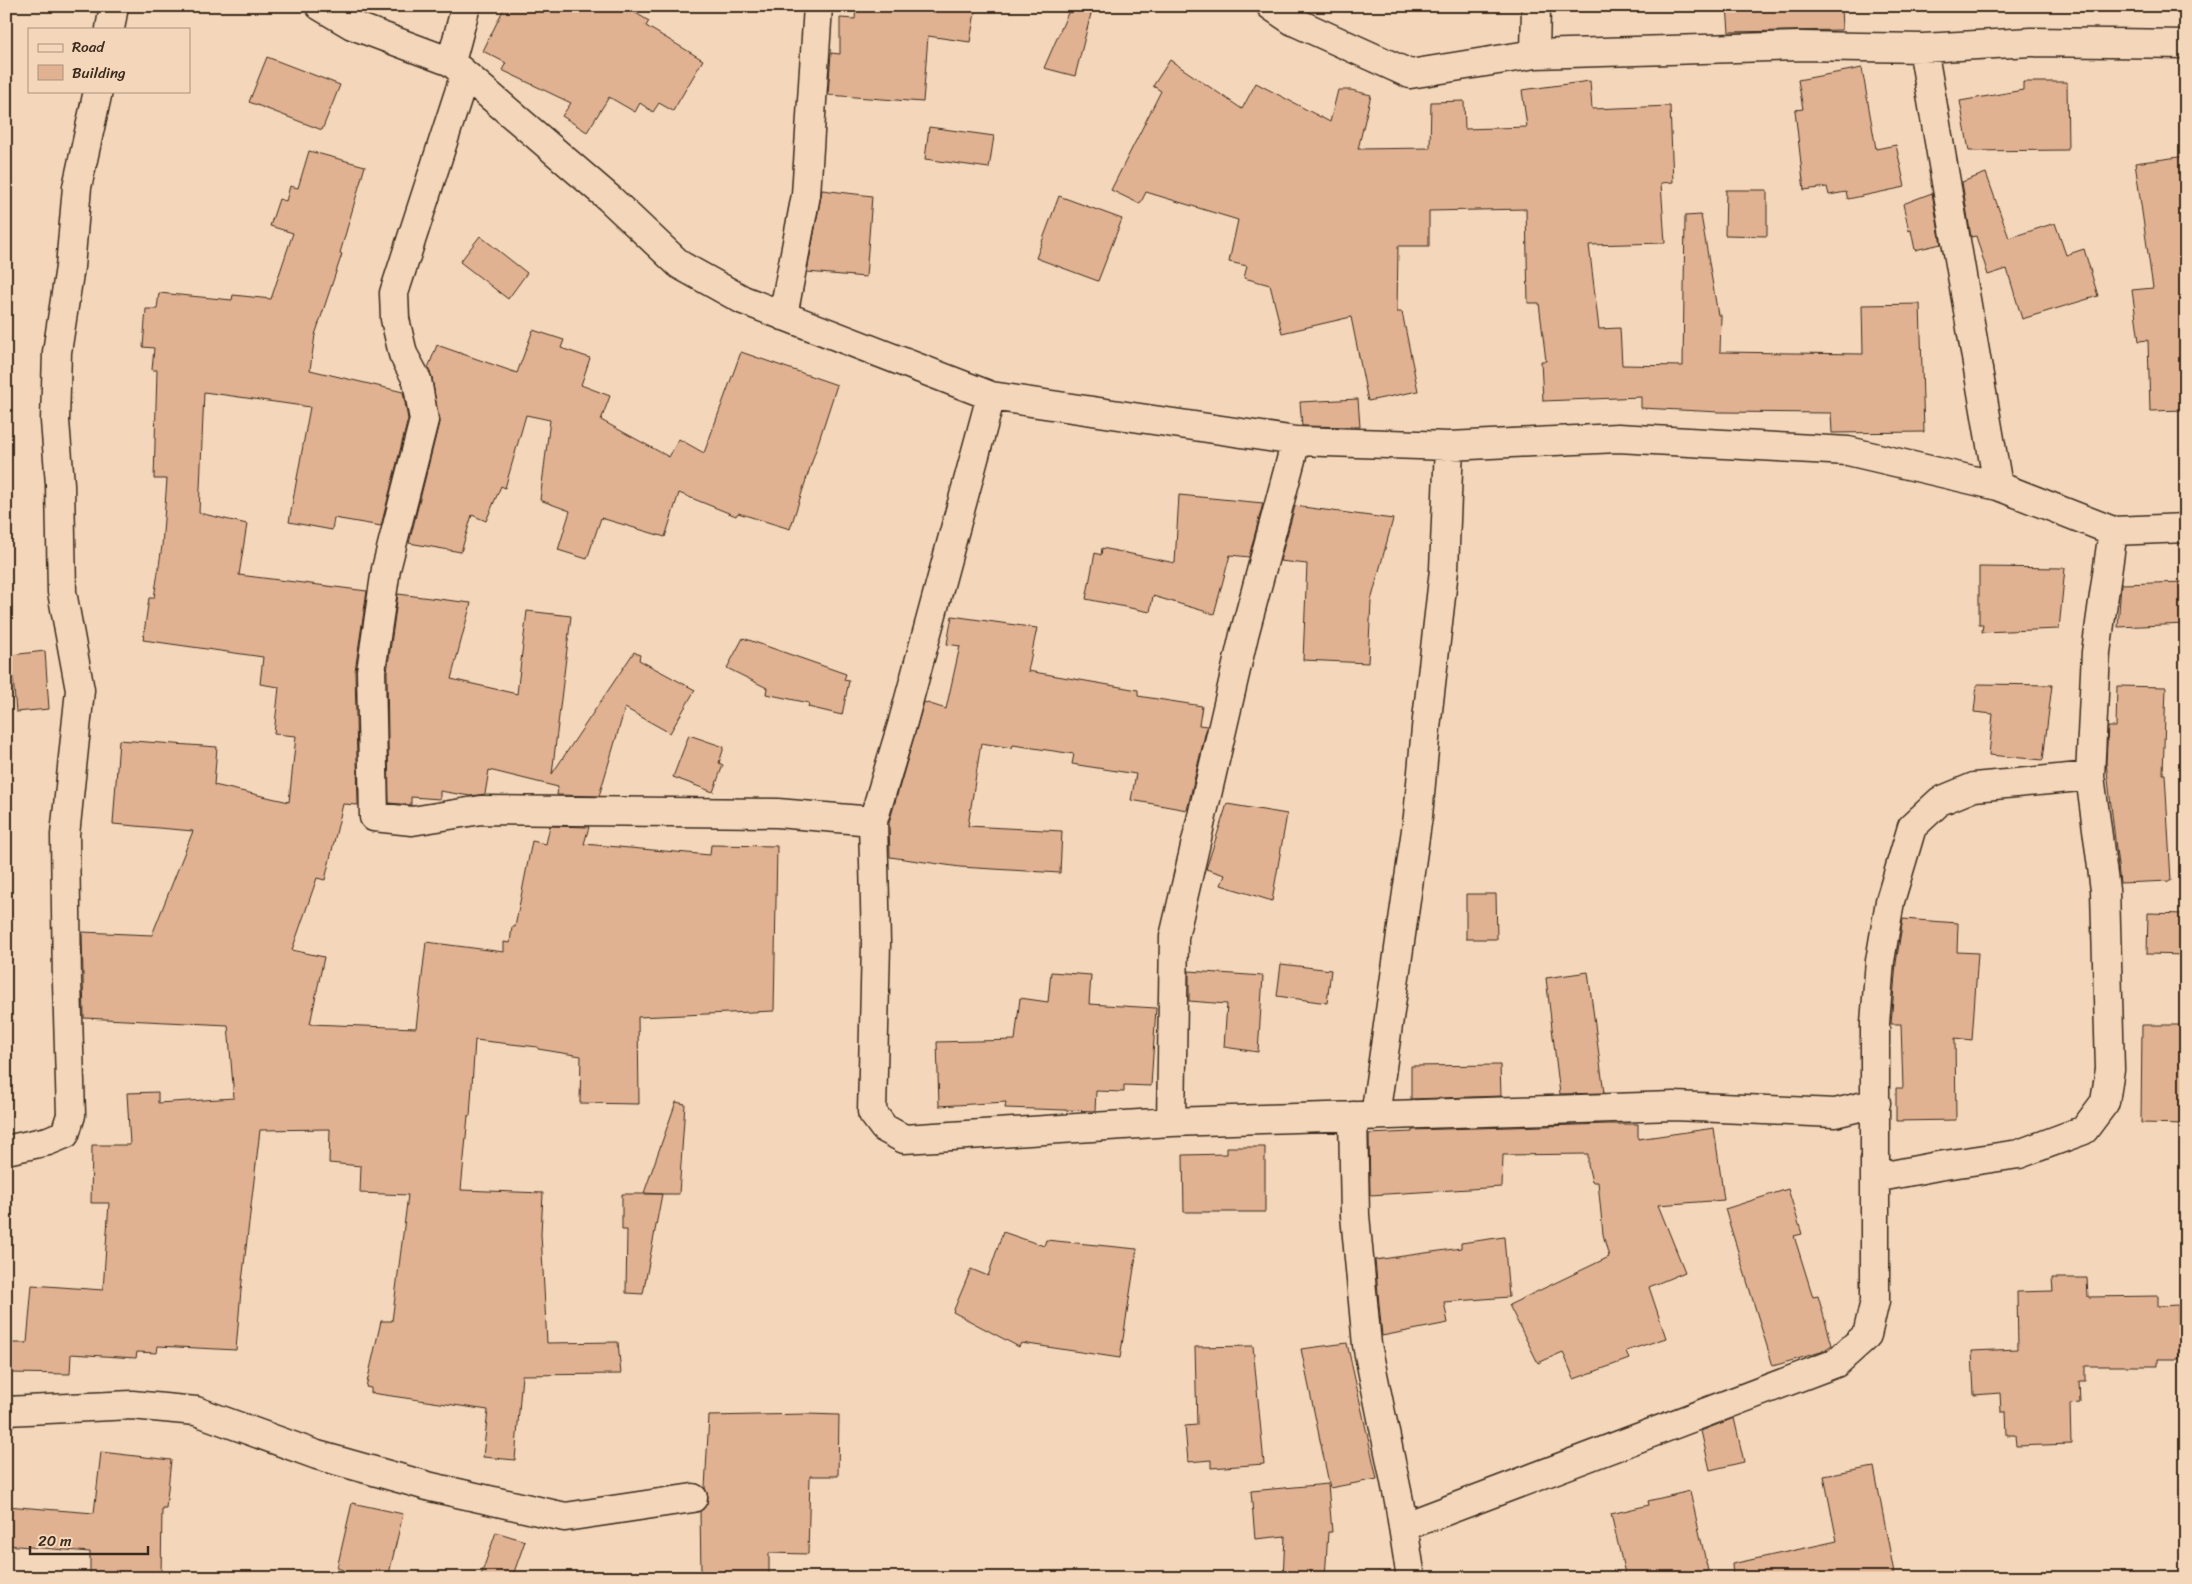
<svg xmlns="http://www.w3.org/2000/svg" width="2192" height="1584" font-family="Sriracha,sans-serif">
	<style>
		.building { fill: #e0b291; stroke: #3b2a1e }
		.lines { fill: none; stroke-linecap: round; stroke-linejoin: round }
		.street-casing { stroke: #3b2a1e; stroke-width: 31 }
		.street { stroke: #f4d7ba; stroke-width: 28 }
	</style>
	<rect width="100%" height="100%" fill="#f4d7ba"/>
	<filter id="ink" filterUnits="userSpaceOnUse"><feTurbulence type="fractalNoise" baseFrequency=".02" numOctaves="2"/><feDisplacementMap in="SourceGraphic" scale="10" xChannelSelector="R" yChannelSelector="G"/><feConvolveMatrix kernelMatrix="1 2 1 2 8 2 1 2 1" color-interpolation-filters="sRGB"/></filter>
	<g filter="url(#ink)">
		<!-- building -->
		<path class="building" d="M 505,6 L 624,6 L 649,21 L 646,26 L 703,60 L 673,111 L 659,103 L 653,112 L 640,103 L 635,112 L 609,97 L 587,132 L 562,116 L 571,103 L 502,70 L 506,63 L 483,51 Z
			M 856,6 L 939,6 L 975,12 L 970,42 L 928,36 L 923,102 L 828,95 L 831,53 L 840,54 L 840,18 L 855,19 Z
			M 1071,6 L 1093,6 L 1075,76 L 1044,68 Z
			M 1727,6 L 1841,6 L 1842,30 L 1729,32 Z
			M 267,57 L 340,85 L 322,130 L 249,102 Z
			M 1170,60 L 1242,109 L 1256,83 L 1330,122 L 1338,90 L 1351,90 L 1371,95 L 1358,149 L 1430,148 L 1431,102 L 1464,101 L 1465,129 L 1527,127 L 1522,90 L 1590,81 L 1592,109 L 1670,106 L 1673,182 L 1661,183 L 1665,243 L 1589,245 L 1599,329 L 1620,328 L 1622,365 L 1683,366 L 1685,216 L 1701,215 L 1718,315 L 1721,315 L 1720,352 L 1863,354 L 1862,305 L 1920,304 L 1924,432 L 1832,433 L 1831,413 L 1719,412 L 1641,408 L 1641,397 L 1543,401 L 1541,361 L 1546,361 L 1539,303 L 1528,303 L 1526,209 L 1429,211 L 1429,246 L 1398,246 L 1397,312 L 1402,312 L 1418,391 L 1368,401 L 1351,317 L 1282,333 L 1270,285 L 1244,278 L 1247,266 L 1229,262 L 1238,220 L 1146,192 L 1140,204 L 1111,190 L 1161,91 L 1153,86 Z
			M 1862,68 L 1876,149 L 1896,145 L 1905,187 L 1848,199 L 1846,192 L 1829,195 L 1827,187 L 1804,190 L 1795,110 L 1803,109 L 1798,80 Z
			M 2023,82 L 2067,82 L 2068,150 L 1969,151 L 1960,101 L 2023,90 Z
			M 929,127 L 994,136 L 989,168 L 925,159 Z
			M 309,151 L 365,166 L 340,253 L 342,254 L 315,335 L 310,370 L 403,392 L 408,419 L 381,526 L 334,518 L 332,530 L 289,522 L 310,407 L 204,392 L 199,513 L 247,524 L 239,575 L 367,591 L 355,671 L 358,805 L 343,804 L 325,880 L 317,878 L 292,950 L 324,957 L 310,1024 L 416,1028 L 426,942 L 504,952 L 504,942 L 510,943 L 512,927 L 515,927 L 532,841 L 546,844 L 550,826 L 589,827 L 584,844 L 710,855 L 711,845 L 777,846 L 774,1011 L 638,1017 L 639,1104 L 580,1103 L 581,1056 L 538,1049 L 538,1047 L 475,1040 L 470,1116 L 468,1116 L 461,1190 L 543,1193 L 541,1234 L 547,1343 L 618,1342 L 621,1374 L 522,1375 L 515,1460 L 483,1457 L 488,1410 L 371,1393 L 371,1388 L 366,1387 L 381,1321 L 392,1321 L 408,1195 L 360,1193 L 361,1166 L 329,1163 L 330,1129 L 260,1130 L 241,1290 L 236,1350 L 158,1346 L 157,1353 L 137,1352 L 136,1358 L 71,1354 L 70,1374 L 10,1373 L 10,1343 L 27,1343 L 32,1285 L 103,1290 L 109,1203 L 91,1203 L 92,1145 L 130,1145 L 127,1093 L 158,1092 L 158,1103 L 234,1098 L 228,1025 L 84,1018 L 82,932 L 152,935 L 193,831 L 113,824 L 119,740 L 217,747 L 214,785 L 289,802 L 296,736 L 274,734 L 279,687 L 260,684 L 263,657 L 143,640 L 149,598 L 154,598 L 162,546 L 167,479 L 154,479 L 157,370 L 152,370 L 154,348 L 143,347 L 146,309 L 157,309 L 159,293 L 232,300 L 233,295 L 271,299 L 293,233 L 270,226 L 279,199 L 286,201 L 290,186 L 298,188 Z
			M 2186,156 L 2186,410 L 2150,411 L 2148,340 L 2139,341 L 2132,290 L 2153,288 L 2135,163 Z
			M 1986,173 L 2009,238 L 2055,223 L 2066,255 L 2084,249 L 2098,296 L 2022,319 L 2007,269 L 1988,275 L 1976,236 L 1971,237 L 1962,182 Z
			M 822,190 L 872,196 L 866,277 L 807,272 Z
			M 1726,190 L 1767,190 L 1767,236 L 1725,235 Z
			M 1932,193 L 1941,244 L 1915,250 L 1911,230 L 1909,231 L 1903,204 Z
			M 1059,196 L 1122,219 L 1098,281 L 1036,258 Z
			M 480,236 L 527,273 L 508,299 L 460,262 Z
			M 533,330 L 564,340 L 561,348 L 590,358 L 581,385 L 610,396 L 601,420 L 669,457 L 679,439 L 704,453 L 741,352 L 837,385 L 790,529 L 738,513 L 736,516 L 679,493 L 665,537 L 601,518 L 587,559 L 558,550 L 570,511 L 540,500 L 550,420 L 526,415 L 505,488 L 501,486 L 486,521 L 472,515 L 461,552 L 409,543 L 439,423 L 432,377 L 428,368 L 437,345 L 517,373 Z
			M 1358,399 L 1360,427 L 1302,426 L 1300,402 Z
			M 1179,495 L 1263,503 L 1249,557 L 1230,555 L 1214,614 L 1153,596 L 1150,612 L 1086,599 L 1095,553 L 1101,555 L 1102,548 L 1175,563 Z
			M 1295,506 L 1393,519 L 1371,601 L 1368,663 L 1303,660 L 1307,564 L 1280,561 Z
			M 1979,567 L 2065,568 L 2059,629 L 1982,632 L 1983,624 L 1979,624 Z
			M 2186,582 L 2186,624 L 2118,627 L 2121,584 Z
			M 398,594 L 471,603 L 451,679 L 517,694 L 527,611 L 571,616 L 552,774 L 634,652 L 640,655 L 639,660 L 695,690 L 670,733 L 625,708 L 599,796 L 557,795 L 558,787 L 489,770 L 485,794 L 470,796 L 440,791 L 440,799 L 411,797 L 411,805 L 389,803 L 387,672 Z
			M 952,616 L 1037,628 L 1028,671 L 1138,690 L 1138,696 L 1202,706 L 1199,725 L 1207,726 L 1187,810 L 1131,800 L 1136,774 L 1072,764 L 1074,754 L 1013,745 L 1012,748 L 981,743 L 968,826 L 1062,831 L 1060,873 L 960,867 L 890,857 L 889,823 L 924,702 L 946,709 L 960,646 L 947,644 Z
			M 743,638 L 846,674 L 844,680 L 849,681 L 842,715 L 808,707 L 809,703 L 766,694 L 767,688 L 727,668 Z
			M 45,651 L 49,709 L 16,712 L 11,655 Z
			M 1977,684 L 2052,685 L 2043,760 L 1989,755 L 1993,714 L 1974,712 Z
			M 2117,686 L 2166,687 L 2163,774 L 2165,774 L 2171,881 L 2120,883 L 2106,762 L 2108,727 L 2116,727 Z
			M 689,735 L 724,747 L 719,763 L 723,765 L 713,792 L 673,777 Z
			M 1227,804 L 1287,814 L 1272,901 L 1221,885 L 1225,875 L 1206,869 Z
			M 1466,894 L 1496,894 L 1497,939 L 1466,939 Z
			M 2148,913 L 2186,914 L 2186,955 L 2147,954 Z
			M 1903,919 L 1958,923 L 1957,952 L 1978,953 L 1972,1040 L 1955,1038 L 1956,1120 L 1896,1121 L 1896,1088 L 1903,1088 L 1901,1024 L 1891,1024 L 1896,963 Z
			M 1281,964 L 1331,970 L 1327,1003 L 1277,996 Z
			M 1189,971 L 1263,976 L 1258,1052 L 1224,1047 L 1227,1004 L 1189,1001 Z
			M 1051,972 L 1091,975 L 1089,1004 L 1156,1008 L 1151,1086 L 1124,1085 L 1124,1092 L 1096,1091 L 1095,1111 L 1005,1108 L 1006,1102 L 939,1106 L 937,1042 L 1015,1040 L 1020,998 L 1048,1002 Z
			M 1588,972 L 1604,1093 L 1560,1094 L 1546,978 Z
			M 2142,1025 L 2186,1025 L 2186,1124 L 2141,1123 Z
			M 1500,1065 L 1501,1096 L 1411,1099 L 1411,1066 Z
			M 676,1102 L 685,1104 L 679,1194 L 662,1194 L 643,1294 L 626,1293 L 627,1230 L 622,1230 L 622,1194 L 662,1194 L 644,1193 Z
			M 1608,1124 L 1638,1124 L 1638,1139 L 1714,1128 L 1724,1200 L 1658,1205 L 1685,1272 L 1649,1287 L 1666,1338 L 1626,1351 L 1629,1359 L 1574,1379 L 1563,1352 L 1538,1363 L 1509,1305 L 1609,1257 L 1603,1234 L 1598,1182 L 1592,1182 L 1588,1165 L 1588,1154 L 1503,1155 L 1502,1187 L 1370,1195 L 1369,1134 L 1412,1132 L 1412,1130 Z
			M 1227,1147 L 1265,1147 L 1265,1212 L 1184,1212 L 1183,1155 L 1227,1154 Z
			M 1788,1189 L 1802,1234 L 1794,1236 L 1813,1297 L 1818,1296 L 1832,1345 L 1821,1352 L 1773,1366 L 1725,1209 Z
			M 1003,1232 L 1044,1246 L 1046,1240 L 1137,1249 L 1120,1358 L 1021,1343 L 1019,1347 L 953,1312 L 971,1269 L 988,1276 Z
			M 1504,1237 L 1509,1297 L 1444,1302 L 1448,1323 L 1382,1336 L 1375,1260 L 1461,1248 L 1461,1243 Z
			M 2052,1278 L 2087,1278 L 2088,1297 L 2158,1296 L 2158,1306 L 2178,1305 L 2179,1359 L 2158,1359 L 2158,1366 L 2085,1366 L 2085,1381 L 2079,1381 L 2080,1403 L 2070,1404 L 2071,1444 L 2016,1446 L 2015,1435 L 2007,1435 L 2006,1412 L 2001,1412 L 2000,1393 L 1974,1395 L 1972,1351 L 2018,1349 L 2017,1292 L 2053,1291 Z
			M 1347,1343 L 1377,1479 L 1330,1488 L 1301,1349 Z
			M 1253,1346 L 1264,1464 L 1211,1468 L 1211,1460 L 1188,1462 L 1185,1426 L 1197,1425 L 1195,1347 Z
			M 807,1414 L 839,1415 L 838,1476 L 810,1476 L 808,1554 L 769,1553 L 769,1578 L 705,1578 L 705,1575 L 701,1575 L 700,1511 L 707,1504 L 708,1496 L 705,1488 L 709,1416 Z
			M 1734,1418 L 1744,1462 L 1710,1470 L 1701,1431 Z
			M 101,1452 L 171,1460 L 166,1508 L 162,1508 L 161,1578 L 90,1578 L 90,1552 L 6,1545 L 6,1506 L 94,1513 Z
			M 1874,1467 L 1895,1578 L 1733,1578 L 1732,1564 L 1837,1541 L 1824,1476 Z
			M 1328,1484 L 1332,1532 L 1328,1532 L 1325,1578 L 1283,1578 L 1285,1536 L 1255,1539 L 1251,1491 Z
			M 1690,1491 L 1708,1571 L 1679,1578 L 1626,1578 L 1611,1514 L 1649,1505 L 1648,1501 Z
			M 352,1503 L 403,1514 L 388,1578 L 341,1578 L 343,1570 L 337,1568 Z
			M 496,1532 L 525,1541 L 512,1578 L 480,1578 Z"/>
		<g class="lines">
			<defs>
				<path id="street" d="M 320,6 L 352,25 L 451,62 L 609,198 L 680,265 L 743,300 L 991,396 L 1296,441 L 1449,446 L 1618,438 L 1848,451 L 1998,486 L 2113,531 L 2186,528
					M 1271,6 L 1293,21 L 1410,74 L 1535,54 L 1800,46 L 1923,48 L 2031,42 L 2186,44
					M 110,29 L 114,6
					M 1923,48 L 1998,486
					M 1535,54 L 1536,6
					M 451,62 L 466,6
					M 465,74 L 394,293 L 395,319 L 403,354 L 417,380 L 424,420 L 386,569 L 371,671 L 374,817 L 412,821 L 481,810 L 777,813 L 873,821
					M 783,316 L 806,195 L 818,6
					M 991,396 L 902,725 L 873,821 L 876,944 L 872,1112 L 884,1128 L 904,1139 L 1171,1122 L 1674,1106 L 1835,1113 L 1876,1103
					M 1353,1116 L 1355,1215 L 1367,1345 L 1399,1501 L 1411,1578
					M 1375,1116 L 1418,816 L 1426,728 L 1444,570 L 1449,446
					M 1171,1122 L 1174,937 L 1244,635 L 1296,441
					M 6,1150 L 48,1141 L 65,1134 L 71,1115 L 67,982 L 65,835 L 80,690 L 62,592 L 60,484 L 55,421 L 57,352 L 70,267 L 77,187 L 98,91
					M 1875,1178 L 1938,1166 L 2019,1154 L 2084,1130 L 2105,1102 L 2110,1069 L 2105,890 L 2090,776 L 2096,652 L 2113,531
					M 6,1411 L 132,1405 L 196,1411 L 317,1455 L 431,1487 L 565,1517 L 693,1498
					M 1403,1527 L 1836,1363 L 1867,1335 L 1875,1301 L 1875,1023 L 1880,961 L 1890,901 L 1912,827 L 1940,801 L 1974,787 L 2090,776"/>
			</defs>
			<!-- street casing -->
			<use href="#street" class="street-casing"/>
			<!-- street -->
			<use href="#street" class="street"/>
		</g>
	</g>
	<!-- margin -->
	<rect width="2192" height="1584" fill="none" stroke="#f4d7ba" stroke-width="25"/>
	<rect x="12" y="12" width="2167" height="1559" fill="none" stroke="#3b2a1e" stroke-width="2" filter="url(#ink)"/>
	<!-- legend -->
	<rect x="28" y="28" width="162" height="65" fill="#f4d7ba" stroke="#aa927c"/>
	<rect x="38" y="44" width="25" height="8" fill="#f4d7ba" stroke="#aa927c"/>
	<text x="72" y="52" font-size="15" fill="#3b2a1e">Road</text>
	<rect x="38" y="65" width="25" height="15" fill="#e0b291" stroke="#aa927c"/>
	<text x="72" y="78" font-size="15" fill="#3b2a1e">Building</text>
	<!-- scale -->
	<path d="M30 1546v8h118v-8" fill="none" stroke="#3b2a1e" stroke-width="2.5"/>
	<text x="38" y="1546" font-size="15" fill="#3b2a1e" stroke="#f4d7ba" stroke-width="4" paint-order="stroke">20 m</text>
</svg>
